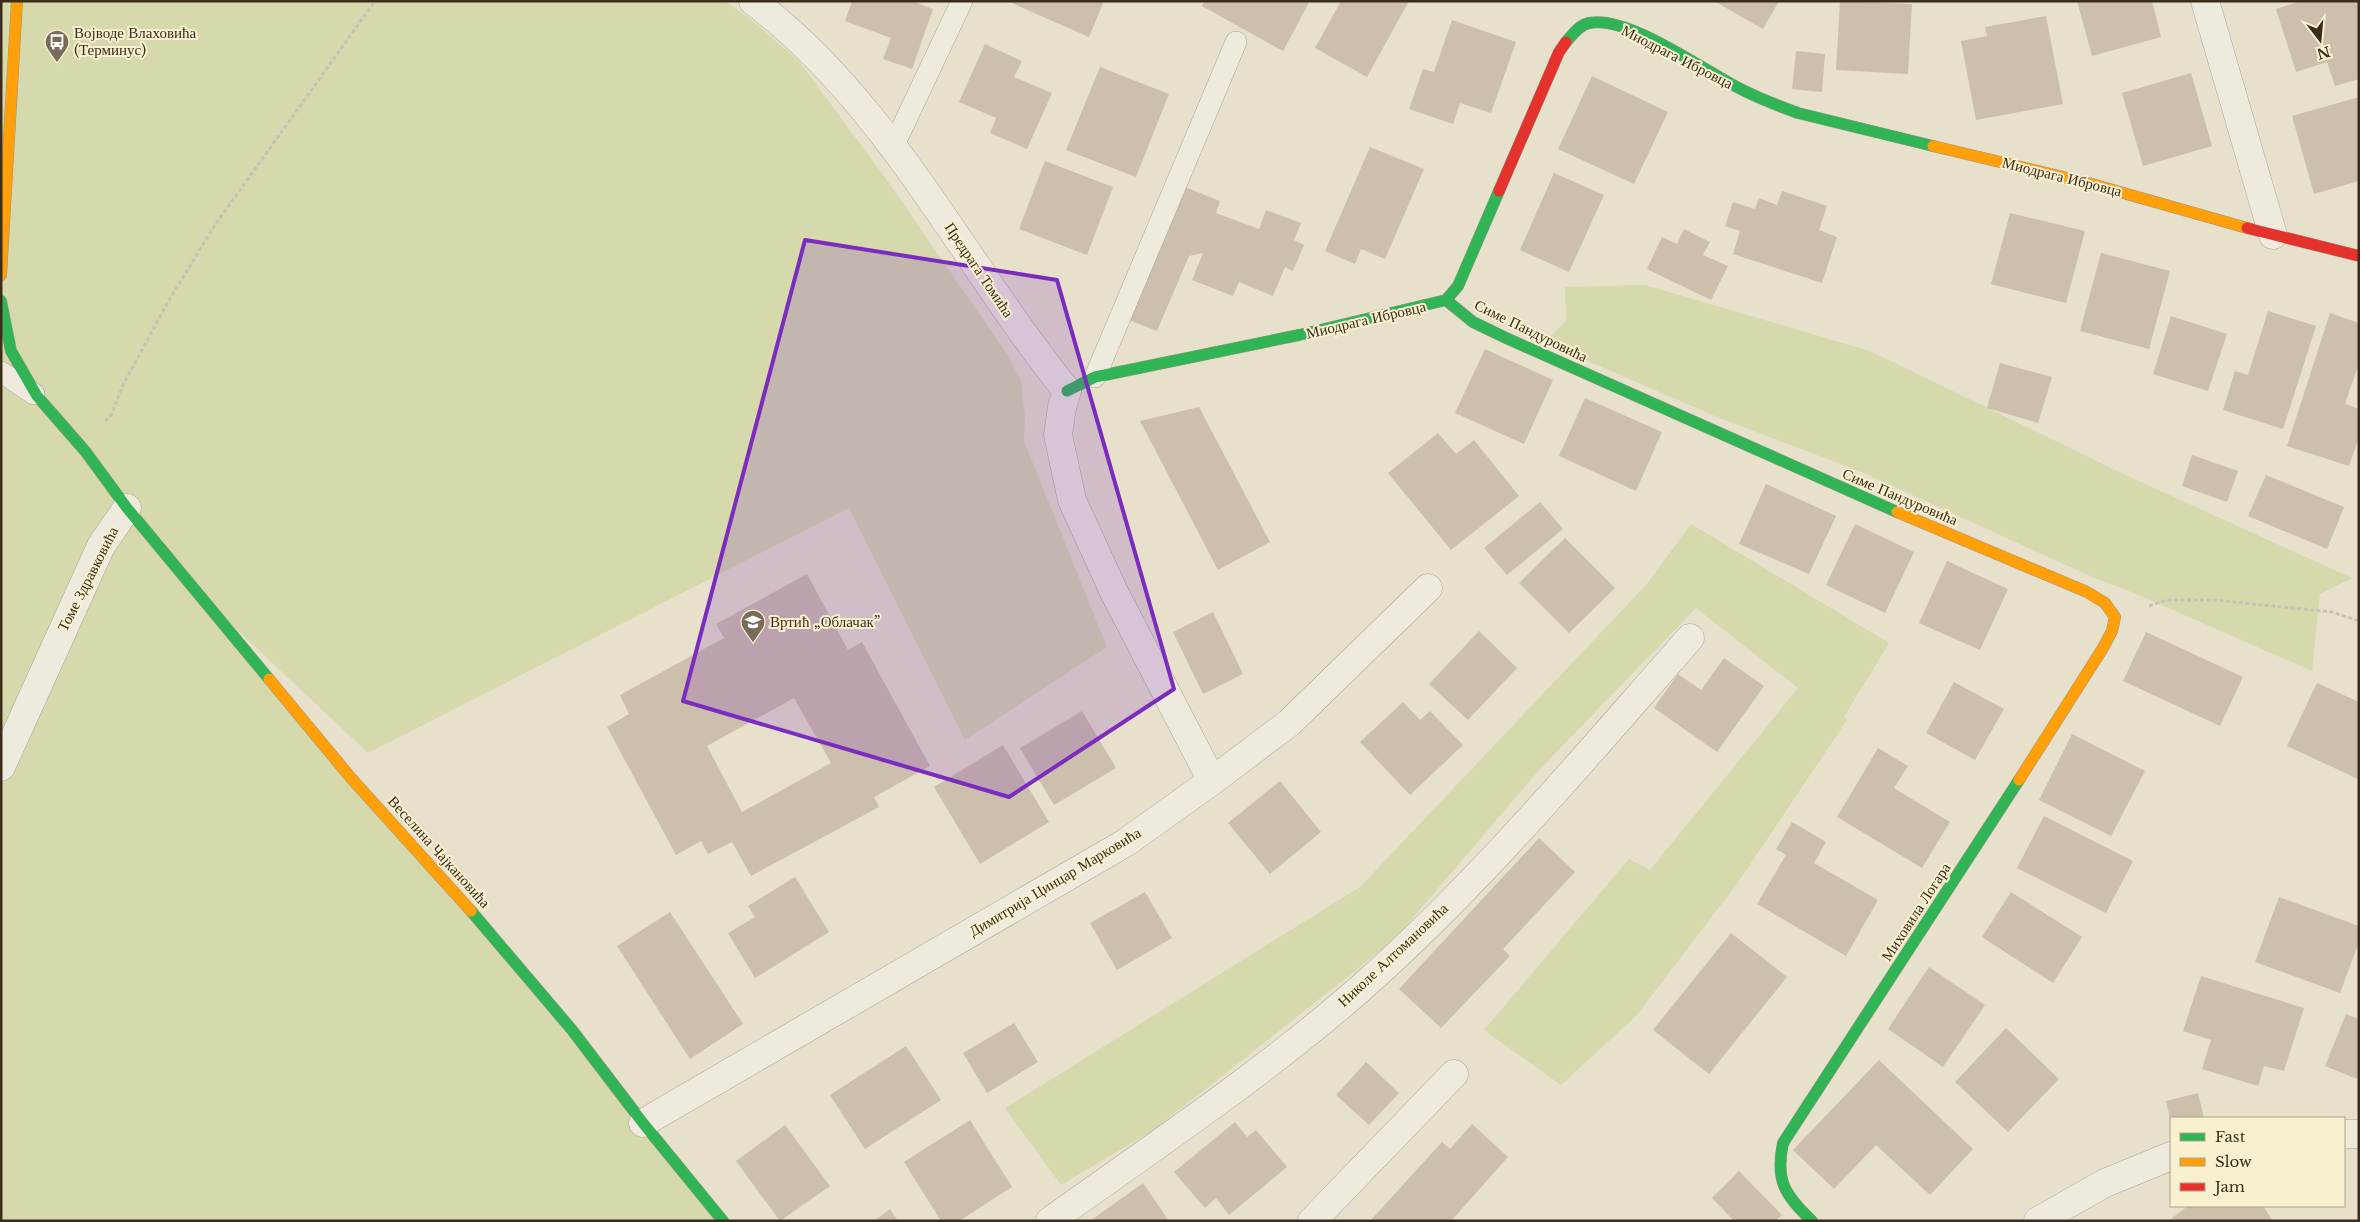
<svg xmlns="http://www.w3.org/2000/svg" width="2360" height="1222" font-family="'Libre Baskerville',serif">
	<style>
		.green { fill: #d5d9ac }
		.building { fill: #ccbfac; fill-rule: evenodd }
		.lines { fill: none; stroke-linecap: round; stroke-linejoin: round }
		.lane-casing { stroke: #aca495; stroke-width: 22 }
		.street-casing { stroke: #aca495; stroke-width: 29 }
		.fast-casing { stroke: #9c9484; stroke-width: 12 }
		.slow-casing { stroke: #9c9484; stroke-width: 12 }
		.jam-casing { stroke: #9c9484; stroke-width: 12 }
		.path { stroke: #c7c2b5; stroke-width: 3; stroke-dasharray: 4 2.5; stroke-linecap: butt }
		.lane { stroke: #efeade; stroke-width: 21 }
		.street { stroke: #efeade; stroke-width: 28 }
		.fast { stroke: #30b455; stroke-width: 11 }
		.slow { stroke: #ff9f0a; stroke-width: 11 }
		.jam { stroke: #e5322d; stroke-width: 11 }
		.marked { fill: #7b2cbf; fill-opacity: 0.2; stroke: #7b2cbf; stroke-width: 4; stroke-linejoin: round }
		.labels { text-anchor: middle; stroke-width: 4; stroke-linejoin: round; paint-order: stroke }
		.poi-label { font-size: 15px; fill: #3c2d1b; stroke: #f9f0d0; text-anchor: start }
		.street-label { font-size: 15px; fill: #3c2d1b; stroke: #f9f0d0 }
	</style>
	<rect width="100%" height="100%" fill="#e7e1cb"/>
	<!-- green -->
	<path class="green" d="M 1,1 L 725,1 L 749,18 L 798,60 L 889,183 L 1007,354 L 1021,381 L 1025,417 L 1024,441 L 1107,647 L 965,740 L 849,508 L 368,753 L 198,593 L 723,1221 L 1,1221 Z
		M 1645,285 L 1870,351 L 2132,478 L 2352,578 L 2320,594 L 2312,671 L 2134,593 L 2092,577 L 1864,473 L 1717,417 L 1542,341 L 1548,339 L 1566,321 L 1565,287 Z
		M 1691,524 L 1889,643 L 1844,717 L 1847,720 L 1737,884 L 1636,1016 L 1561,1085 L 1484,1030 L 1629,859 L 1650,870 L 1798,688 L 1696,608 L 1539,770 L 1393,941 L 1152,1131 L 1061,1185 L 1005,1108 L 1360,887 L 1646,585 Z"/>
	<!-- building -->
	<path class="building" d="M 852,1 L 912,1 L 933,9 L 912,69 L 883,59 L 891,38 L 845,21 Z
		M 1007,1 L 1104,1 L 1089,37 Z
		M 1204,1 L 1310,1 L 1283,51 L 1202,6 Z
		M 1341,1 L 1409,1 L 1367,77 L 1315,48 Z
		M 1714,1 L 1779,1 L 1763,29 Z
		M 1840,1 L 1912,4 L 1908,74 L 1836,70 Z
		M 2077,1 L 2152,1 L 2161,37 L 2092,56 Z
		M 2301,1 L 2359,1 L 2359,79 L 2335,86 L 2327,62 L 2296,72 L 2276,9 Z
		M 2046,16 L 2063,104 L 1976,120 L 1961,41 L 1987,36 L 1985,27 Z
		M 1452,20 L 1516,42 L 1491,113 L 1460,103 L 1453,124 L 1409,109 L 1423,69 L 1434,72 Z
		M 985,44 L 1022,61 L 1014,77 L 1052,93 L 1027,149 L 990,133 L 996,118 L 959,102 Z
		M 1796,51 L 1825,54 L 1822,92 L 1792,89 Z
		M 1100,67 L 1169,94 L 1136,177 L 1066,150 Z
		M 2191,73 L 2212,146 L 2143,166 L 2122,93 Z
		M 1592,76 L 1668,112 L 1634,184 L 1558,149 Z
		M 2359,97 L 2359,181 L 2314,194 L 2292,116 Z
		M 1370,147 L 1424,169 L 1385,259 L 1361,249 L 1355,264 L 1325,251 Z
		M 1045,161 L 1113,187 L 1087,255 L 1019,229 Z
		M 1554,173 L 1604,195 L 1569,272 L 1520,250 Z
		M 1185,187 L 1220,201 L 1216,213 L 1259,229 L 1266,210 L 1301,223 L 1294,240 L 1304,245 L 1293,271 L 1285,267 L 1273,296 L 1239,282 L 1233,296 L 1192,280 L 1203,253 L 1189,256 L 1157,331 L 1129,320 Z
		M 1782,191 L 1827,206 L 1819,230 L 1837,237 L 1822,283 L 1733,254 L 1740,231 L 1725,226 L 1733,202 L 1755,209 L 1759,198 L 1777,205 Z
		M 2010,213 L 2085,231 L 2066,303 L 1991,284 Z
		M 1684,229 L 1710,242 L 1703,255 L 1728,266 L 1711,300 L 1647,269 L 1662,237 L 1677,244 Z
		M 2101,253 L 2170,271 L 2149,349 L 2080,331 Z
		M 2268,311 L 2316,326 L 2283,429 L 2223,410 L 2235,371 L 2248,375 Z
		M 2330,313 L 2359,323 L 2359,363 L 2345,404 L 2359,409 L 2359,437 L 2349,466 L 2287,446 Z
		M 2171,316 L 2227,334 L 2208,391 L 2153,374 Z
		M 1485,349 L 1553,380 L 1524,444 L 1455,413 Z
		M 2000,363 L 2052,377 L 2038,423 L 1987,408 Z
		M 1585,398 L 1662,432 L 1636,491 L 1559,456 Z
		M 1199,407 L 1270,542 L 1218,570 L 1140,421 Z
		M 1438,433 L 1456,454 L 1474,440 L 1519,496 L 1451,550 L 1388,473 Z
		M 2192,455 L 2238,471 L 2227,502 L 2182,486 Z
		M 2266,475 L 2344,507 L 2327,549 L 2248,516 Z
		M 1766,484 L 1836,516 L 1809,574 L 1739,544 Z
		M 1540,502 L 1563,529 L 1507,575 L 1484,548 Z
		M 1855,524 L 1914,552 L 1885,613 L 1826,585 Z
		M 1565,538 L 1615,588 L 1569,633 L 1519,583 Z
		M 1947,561 L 2008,589 L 1980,650 L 1919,623 Z
		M 807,574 L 848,650 L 862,642 L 930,766 L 874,797 L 879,807 L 751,876 L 732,842 L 708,854 L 701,841 L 676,855 L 607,727 L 629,714 L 620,695 L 724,638 L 716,624 ZM 794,698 L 831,763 L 742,812 L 707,746 Z
		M 1213,612 L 1243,674 L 1203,694 L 1173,632 Z
		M 1479,631 L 1517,668 L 1468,720 L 1429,684 Z
		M 2146,632 L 2243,677 L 2220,726 L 2123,681 Z
		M 1724,658 L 1764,686 L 1717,752 L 1654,708 L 1678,674 L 1701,690 Z
		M 1954,682 L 2004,709 L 1975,760 L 1926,733 Z
		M 2317,683 L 2359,702 L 2358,779 L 2287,746 Z
		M 1403,702 L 1420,720 L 1430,711 L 1463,745 L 1410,795 L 1360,742 Z
		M 1082,711 L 1116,768 L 1054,805 L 1020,748 Z
		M 2072,734 L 2145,771 L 2111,836 L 2039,800 Z
		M 1003,745 L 1049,822 L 980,864 L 934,787 Z
		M 1878,748 L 1908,766 L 1894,788 L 1950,822 L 1922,868 L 1837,817 Z
		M 1280,781 L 1321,832 L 1270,874 L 1228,823 Z
		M 2044,816 L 2133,861 L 2106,913 L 2017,868 Z
		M 1792,822 L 1826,842 L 1814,863 L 1878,900 L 1846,956 L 1757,904 L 1786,855 L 1776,849 Z
		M 1539,838 L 1575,872 L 1503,949 L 1510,956 L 1441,1028 L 1399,989 Z
		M 795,877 L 829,932 L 755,978 L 728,933 L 755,917 L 748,906 Z
		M 1145,892 L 1172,938 L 1117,970 L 1090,923 Z
		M 2011,892 L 2082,937 L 2053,983 L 1982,937 Z
		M 2279,897 L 2359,926 L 2359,942 L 2340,993 L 2255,962 Z
		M 670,912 L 743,1024 L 690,1059 L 617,946 Z
		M 1731,933 L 1787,977 L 1709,1074 L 1653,1030 Z
		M 1929,967 L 1985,1005 L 1943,1067 L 1888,1029 Z
		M 2201,976 L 2304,1008 L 2284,1071 L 2264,1066 L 2258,1086 L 2202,1069 L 2211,1040 L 2183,1031 Z
		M 2346,1014 L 2359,1019 L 2359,1073 L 2357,1079 L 2325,1066 Z
		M 1014,1023 L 1038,1062 L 987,1093 L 963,1053 Z
		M 2006,1028 L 2059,1079 L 2008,1132 L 1955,1082 Z
		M 906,1046 L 941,1100 L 865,1149 L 830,1095 Z
		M 1879,1060 L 1973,1149 L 1930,1195 L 1876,1145 L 1834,1189 L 1793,1150 Z
		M 1366,1062 L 1399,1093 L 1369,1125 L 1336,1095 Z
		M 2198,1093 L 2204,1118 L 2170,1118 L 2166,1101 Z
		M 970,1120 L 1012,1187 L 959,1221 L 941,1221 L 904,1162 Z
		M 1235,1122 L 1247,1137 L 1256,1130 L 1287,1167 L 1229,1215 L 1216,1198 L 1205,1208 L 1174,1172 Z
		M 1472,1124 L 1508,1157 L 1451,1221 L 1370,1221 L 1442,1142 L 1450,1149 Z
		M 785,1125 L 830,1186 L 780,1221 L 736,1161 Z
		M 1739,1171 L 1782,1215 L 1775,1221 L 1734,1221 L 1712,1198 Z
		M 1143,1183 L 1169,1221 L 1090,1221 Z
		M 2188,1206 L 2263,1206 L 2273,1221 L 2174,1221 L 2172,1218 Z
		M 890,1209 L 898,1221 L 874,1221 Z"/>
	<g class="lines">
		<defs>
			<path id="lane" d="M 893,147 L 962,1
				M 1,372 L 34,394
				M 1095,377 L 1236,42"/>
			<path id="street" d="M 753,1 C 888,103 962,261 1067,391 L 1062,407 L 1058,435 L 1072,500 L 1114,592 L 1212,781
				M 2205,1 L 2273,235
				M 1,767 L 101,546 L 127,508
				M 643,1123 L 1125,843 L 1212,781 L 1289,723 L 1428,588
				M 2344,1134 L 2359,1134
				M 1050,1221 C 1155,1146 1264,1073 1361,988 C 1481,882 1584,758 1690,638
				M 1312,1221 L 1454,1074
				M 2038,1221 L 2105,1183 L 2171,1156"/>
			<path id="fast" d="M 1566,42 C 1572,35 1579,25 1589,23 C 1627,15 1700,68 1735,86 C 1755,97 1776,105 1798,113 L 1933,146
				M 1446,300 L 1473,322 L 1506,338 L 1897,512
				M 1,301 L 11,351 L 37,396 L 85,451 L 127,508 L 269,679
				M 1067,391 L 1095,377 L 1299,335 L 1446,300 L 1458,286 L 1499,191
				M 471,911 L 572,1030 L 643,1123 L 723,1221
				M 1812,1221 C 1785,1195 1775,1181 1783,1143 L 2019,780"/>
			<path id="slow" d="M 1933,146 L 2088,183 L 2247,228
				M 1,275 L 17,1
				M 1897,512 L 2087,592 L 2105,603 L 2115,617 L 2112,631 L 2103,648 L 2019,780
				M 269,679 L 351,778 L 471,911"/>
			<path id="jam" d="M 1499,191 L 1559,52 L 1566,42
				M 2247,228 L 2359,256"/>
		</defs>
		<!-- lane casing -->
		<use href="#lane" class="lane-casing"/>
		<!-- street casing -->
		<use href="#street" class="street-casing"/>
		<!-- fast casing -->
		<use href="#fast" class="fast-casing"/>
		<!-- slow casing -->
		<use href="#slow" class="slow-casing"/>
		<!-- jam casing -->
		<use href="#jam" class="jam-casing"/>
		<!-- path -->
		<path class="path" d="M 105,421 L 111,415 L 124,383 L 168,302 L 215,225 L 375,1
			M 2149,606 L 2167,600 L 2214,600 L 2332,612 L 2359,621"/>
		<!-- lane -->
		<use href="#lane" class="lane"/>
		<!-- street -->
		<use href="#street" class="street"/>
		<!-- fast -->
		<use href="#fast" class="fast"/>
		<!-- slow -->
		<use href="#slow" class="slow"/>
		<!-- jam -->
		<use href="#jam" class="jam"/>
	</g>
	<!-- marked area -->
	<path class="marked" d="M 805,240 L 1057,280 L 1174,689 L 1009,797 L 683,701 Z"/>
	<!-- icons -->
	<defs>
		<symbol id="bus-pin" viewBox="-11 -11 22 30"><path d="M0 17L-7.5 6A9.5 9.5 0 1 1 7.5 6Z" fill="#786c59" stroke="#f9f0d0"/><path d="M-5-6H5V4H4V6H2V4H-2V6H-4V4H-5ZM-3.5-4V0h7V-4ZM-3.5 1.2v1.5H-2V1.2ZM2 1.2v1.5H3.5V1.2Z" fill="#fff"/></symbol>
		<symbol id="school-pin" viewBox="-11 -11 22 30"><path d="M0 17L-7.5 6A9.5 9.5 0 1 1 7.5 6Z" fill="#786c59" stroke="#f9f0d0"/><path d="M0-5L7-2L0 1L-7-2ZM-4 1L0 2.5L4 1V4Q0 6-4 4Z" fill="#fff"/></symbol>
	</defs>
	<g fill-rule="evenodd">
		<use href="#bus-pin" x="43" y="28" width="28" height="38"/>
		<use href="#school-pin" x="739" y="608" width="28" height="38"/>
	</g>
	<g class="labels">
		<!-- poi labels -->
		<g class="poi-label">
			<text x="74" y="38">Војводе Влаховића<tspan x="74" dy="17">(Терминус)</tspan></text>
			<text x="770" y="627">Вртић „Облачак”</text>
		</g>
		<!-- street labels -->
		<g class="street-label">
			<text transform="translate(1677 57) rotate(27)" y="5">Миодрага Ибровца</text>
			<text transform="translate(2062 177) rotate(14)" y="5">Миодрага Ибровца</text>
			<text transform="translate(979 270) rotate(56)" y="5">Предрага Томића</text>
			<text transform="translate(1366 320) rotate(-13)" y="5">Миодрага Ибровца</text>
			<text transform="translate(1531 331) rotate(26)" y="5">Симе Пандуровића</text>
			<text transform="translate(1900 497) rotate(23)" y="5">Симе Пандуровића</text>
			<text transform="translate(88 579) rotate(-63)" y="5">Томе Здравковића</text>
			<text transform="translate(439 852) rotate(48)" y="5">Веселина Чајкановића</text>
			<text transform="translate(1055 882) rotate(-31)" y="5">Димитрија Цинцар Марковића</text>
			<text transform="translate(1916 912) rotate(-57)" y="5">Миховила Логара</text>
			<text transform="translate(1393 955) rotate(-43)" y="5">Николе Алтомановића</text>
		</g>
	</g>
	<!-- border -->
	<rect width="2360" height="1222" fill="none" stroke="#3c2d1b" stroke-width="5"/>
	<!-- legend -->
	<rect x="2170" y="1117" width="175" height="90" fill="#f9f0d0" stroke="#ada288"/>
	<rect x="2180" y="1133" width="25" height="8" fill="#30b455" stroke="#ada288"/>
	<text x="2215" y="1142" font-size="15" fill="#3c2d1b">Fast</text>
	<rect x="2180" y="1158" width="25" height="8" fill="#ff9f0a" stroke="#ada288"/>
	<text x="2215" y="1167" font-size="15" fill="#3c2d1b">Slow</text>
	<rect x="2180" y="1183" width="25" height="8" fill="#e5322d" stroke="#ada288"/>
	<text x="2215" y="1192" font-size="15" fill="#3c2d1b">Jam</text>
	<!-- north arrow -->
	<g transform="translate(2320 40) rotate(164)" stroke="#f9f0d0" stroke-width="4" paint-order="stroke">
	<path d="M0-4L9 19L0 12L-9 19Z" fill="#3c2d1b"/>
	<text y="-8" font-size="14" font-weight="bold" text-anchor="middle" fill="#3c2d1b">N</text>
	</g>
</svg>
